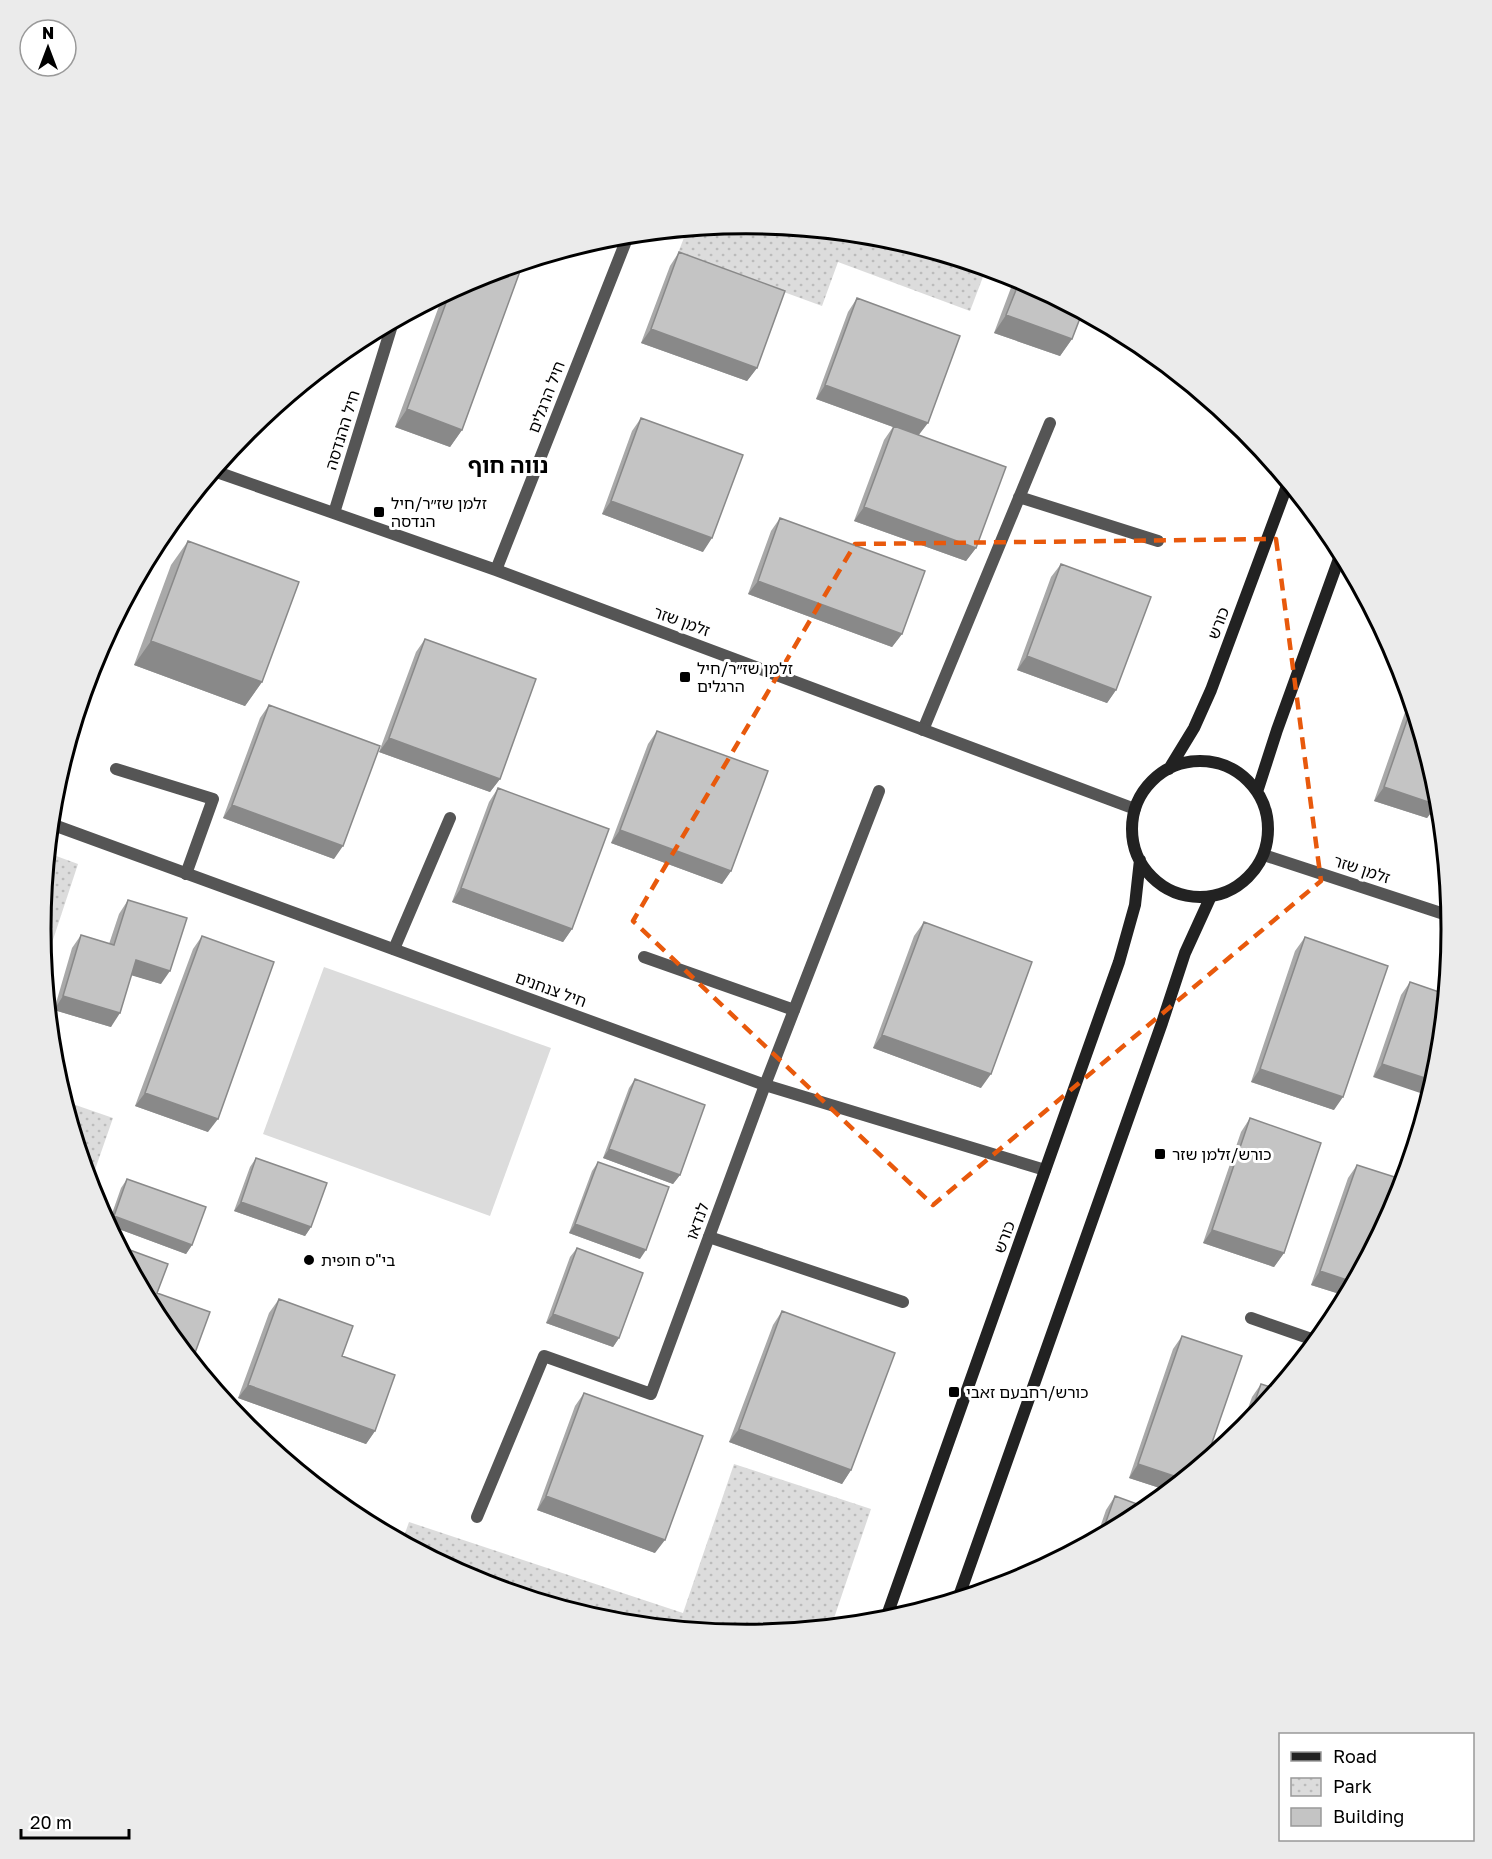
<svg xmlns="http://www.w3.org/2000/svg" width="1492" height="1859" font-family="'Golos Text','Noto Sans Hebrew',sans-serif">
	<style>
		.grass { fill: #dcdcdc }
		.park { fill: url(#park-dots) }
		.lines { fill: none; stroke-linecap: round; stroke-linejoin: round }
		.lane { stroke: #555; stroke-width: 12 }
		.street { stroke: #555; stroke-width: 12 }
		.secondary { stroke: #222; stroke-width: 12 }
		.wall { fill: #a9a9a9 }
		.shaded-wall { fill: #898989 }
		.building { fill: #c4c4c4; stroke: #898989; stroke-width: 1.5 }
		.marked { fill: none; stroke: #e8590c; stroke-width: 4.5; stroke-dasharray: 12 8; stroke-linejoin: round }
		.poi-dot { fill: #000; stroke: #fff; stroke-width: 2 }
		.labels { text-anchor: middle; stroke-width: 6; stroke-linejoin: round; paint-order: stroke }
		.street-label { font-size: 16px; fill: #000; stroke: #fff }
		.poi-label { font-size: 16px; fill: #000; stroke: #fff; text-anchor: start }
		.district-label { font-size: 22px; font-weight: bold; fill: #000; stroke: #fff }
		.rim { fill: none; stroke: #000; stroke-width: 3 }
	</style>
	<defs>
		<pattern id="park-dots" width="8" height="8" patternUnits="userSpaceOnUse" patternTransform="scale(1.5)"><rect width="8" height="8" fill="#dcdcdc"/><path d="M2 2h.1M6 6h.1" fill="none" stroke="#bbb" stroke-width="1.8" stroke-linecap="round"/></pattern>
	</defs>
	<rect width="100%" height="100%" fill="#fff"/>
	<!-- grass -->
	<path class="grass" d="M 324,967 L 551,1048 L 490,1216 L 263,1134 Z"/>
	<!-- park -->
	<path class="park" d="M 746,224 L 884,238 L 986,269 L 970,311 L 838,262 L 822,306 L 678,253 L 687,230 Z
		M 48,853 L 78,864 L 44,967 L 41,930 Z
		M 64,1101 L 113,1118 L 90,1184 Z
		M 734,1464 L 871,1509 L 831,1627 L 746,1635 L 608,1621 L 476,1581 L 402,1542 L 409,1522 L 683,1613 Z"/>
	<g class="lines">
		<!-- lane -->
		<path class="lane" d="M 1019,497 L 1158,541
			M 923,730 L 1050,423
			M 116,769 L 213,799 L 186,874
			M 394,949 L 450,818
			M 644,957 L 794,1010
			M 709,1237 L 903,1302"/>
		<!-- street -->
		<path class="street" d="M 214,471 L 496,570 L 1135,809
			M 334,513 L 393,322
			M 496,570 L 628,236
			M 51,824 L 765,1085 L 1045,1170
			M 1264,855 L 1450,916
			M 1251,1318 L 1317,1341
			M 477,1517 L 544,1356 L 651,1394 L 765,1085 L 879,791"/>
		<!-- secondary -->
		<path class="secondary" d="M1132 829a68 68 0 1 1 136 0a68 68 0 1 1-136 0Z
			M 1169,769 L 1194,728 L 1211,690 L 1288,483
			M 1257,792 L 1277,730 L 1341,553
			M 958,1599 L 1162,1023 L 1185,953 L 1211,896
			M 885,1621 L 1119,962 L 1135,905 L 1140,860"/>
	</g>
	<!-- wall -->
	<path class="wall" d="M 679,252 L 757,368 L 747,381 L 641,343 L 670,266 Z
		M 1015,277 L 1082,313 L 1072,339 L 1060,356 L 994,333 Z
		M 476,278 L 462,430 L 450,447 L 395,427 L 443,295 Z
		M 857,298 L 919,436 L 976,548 L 966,561 L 854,521 L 884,440 L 893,427 L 816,399 L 848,312 Z
		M 641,418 L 703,552 L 602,514 L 632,431 Z
		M 780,518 L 902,634 L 892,647 L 748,594 L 771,531 Z
		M 188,541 L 262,682 L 245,706 L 134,665 L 171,565 Z
		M 1061,564 L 1116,690 L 1107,703 L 1017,670 L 1051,577 Z
		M 425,639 L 500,779 L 490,792 L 379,752 L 416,652 Z
		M 1410,698 L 1438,792 L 1437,805 L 1427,818 L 1374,801 Z
		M 269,705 L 334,859 L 223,818 L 260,718 Z
		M 657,731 L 731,871 L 722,884 L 611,843 L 648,744 Z
		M 498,788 L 572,929 L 563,942 L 452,902 L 489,802 Z
		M 128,900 L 161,984 L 132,975 L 111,1027 L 54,1010 L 72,948 L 81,935 L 109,944 L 119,914 Z
		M 924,922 L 981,1088 L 873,1048 L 914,936 Z
		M 202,936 L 208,1132 L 135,1106 L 193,949 Z
		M 1305,937 L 1334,1110 L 1251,1082 L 1295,951 Z
		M 1410,982 L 1445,994 L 1373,1077 L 1401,995 Z
		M 635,1079 L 680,1175 L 673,1184 L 603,1158 L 629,1088 Z
		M 1250,1118 L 1284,1253 L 1274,1267 L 1203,1243 L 1241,1132 Z
		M 256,1158 L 311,1227 L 305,1236 L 234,1211 L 250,1167 Z
		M 598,1162 L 640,1259 L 569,1233 L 592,1171 Z
		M 1357,1165 L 1398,1200 L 1346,1296 L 1311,1285 L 1348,1178 Z
		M 127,1179 L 192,1245 L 186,1254 L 108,1225 L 121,1188 Z
		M 577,1248 L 619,1338 L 613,1347 L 546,1323 L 570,1257 Z
		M 279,1299 L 342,1356 L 375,1431 L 366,1444 L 238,1398 L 269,1313 Z
		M 782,1311 L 851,1470 L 842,1484 L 729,1442 L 773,1325 Z
		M 1182,1336 L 1206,1460 L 1169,1491 L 1129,1478 L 1173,1349 Z
		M 1261,1384 L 1277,1389 L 1245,1429 L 1239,1433 L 1252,1397 Z
		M 584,1393 L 655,1553 L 537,1510 L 575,1406 Z
		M 1115,1496 L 1138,1516 L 1096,1539 L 1106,1510 Z"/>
	<!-- shaded-wall -->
	<path class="shaded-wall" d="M 1006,315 L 1072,339 L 1060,356 L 994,333 Z
		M 651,329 L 757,368 L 747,381 L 641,343 Z
		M 825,385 L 928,423 L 918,436 L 816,399 Z
		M 407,409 L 462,430 L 450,447 L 395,427 Z
		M 611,501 L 712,538 L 703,552 L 602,514 Z
		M 864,507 L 976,548 L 966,561 L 854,521 Z
		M 758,581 L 902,634 L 892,647 L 748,594 Z
		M 151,641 L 262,682 L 245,706 L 134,665 Z
		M 1027,656 L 1116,690 L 1107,703 L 1017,670 Z
		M 389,738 L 500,779 L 490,792 L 379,752 Z
		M 1384,787 L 1437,805 L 1427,818 L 1374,801 Z
		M 232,805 L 343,846 L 334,859 L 223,818 Z
		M 620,830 L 731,871 L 722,884 L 611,843 Z
		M 461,888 L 572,929 L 563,942 L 452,902 Z
		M 136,960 L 170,971 L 161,984 L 127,974 Z
		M 63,996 L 120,1013 L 111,1027 L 54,1010 Z
		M 882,1035 L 991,1074 L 981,1088 L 873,1048 Z
		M 1382,1064 L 1434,1081 L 1429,1096 L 1373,1077 Z
		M 1260,1069 L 1343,1097 L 1334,1110 L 1251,1082 Z
		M 145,1093 L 218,1119 L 208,1132 L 135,1106 Z
		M 609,1149 L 680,1175 L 673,1184 L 603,1158 Z
		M 241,1202 L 311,1227 L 305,1236 L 234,1211 Z
		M 114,1216 L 192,1245 L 186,1254 L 108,1225 Z
		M 575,1224 L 646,1250 L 640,1259 L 569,1233 Z
		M 1212,1230 L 1284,1253 L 1274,1267 L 1203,1243 Z
		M 1320,1271 L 1353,1282 L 1346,1296 L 1311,1285 Z
		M 553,1314 L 619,1338 L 613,1347 L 546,1323 Z
		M 248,1385 L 375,1431 L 366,1444 L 238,1398 Z
		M 739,1429 L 851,1470 L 842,1484 L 729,1442 Z
		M 1138,1464 L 1183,1479 L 1169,1491 L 1129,1478 Z
		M 546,1496 L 665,1540 L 655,1553 L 537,1510 Z"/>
	<!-- building -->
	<path class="building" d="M 679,252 L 785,291 L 757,368 L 651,329 Z
		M 523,263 L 462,430 L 407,409 L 450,292 L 476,278 Z
		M 1020,280 L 1082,313 L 1072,339 L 1006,315 Z
		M 857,298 L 960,336 L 928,423 L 825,385 Z
		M 641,418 L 743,455 L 712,538 L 611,501 Z
		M 894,426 L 1006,467 L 976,548 L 864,507 Z
		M 780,518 L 925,571 L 902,634 L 758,581 Z
		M 188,541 L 299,582 L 262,682 L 151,641 Z
		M 1061,564 L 1151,597 L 1116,690 L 1027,656 Z
		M 425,639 L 536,679 L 500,779 L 389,738 Z
		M 269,705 L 380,746 L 343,846 L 232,805 Z
		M 1412,706 L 1438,792 L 1439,799 L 1437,805 L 1384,787 Z
		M 657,731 L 768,771 L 731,871 L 620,830 Z
		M 498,788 L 609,829 L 572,929 L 461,888 Z
		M 128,900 L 187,918 L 170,971 L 136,960 L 120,1013 L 63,996 L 81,935 L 114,945 Z
		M 924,922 L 1032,962 L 991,1074 L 882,1035 Z
		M 202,936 L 274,962 L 218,1119 L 145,1093 Z
		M 1305,937 L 1388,966 L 1343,1097 L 1260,1069 Z
		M 1410,982 L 1445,994 L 1438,1067 L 1434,1081 L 1382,1064 Z
		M 635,1079 L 705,1105 L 680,1175 L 609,1149 Z
		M 1250,1118 L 1321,1143 L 1284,1253 L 1212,1230 Z
		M 256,1158 L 327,1183 L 311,1227 L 241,1202 Z
		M 598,1162 L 669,1187 L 646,1250 L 575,1224 Z
		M 1357,1165 L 1404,1180 L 1398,1200 L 1353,1282 L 1320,1271 Z
		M 127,1179 L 206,1207 L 192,1245 L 114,1216 Z
		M 119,1246 L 168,1264 L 157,1293 L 210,1312 L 192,1361 L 159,1321 Z
		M 577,1248 L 643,1273 L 619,1338 L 553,1314 Z
		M 279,1299 L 353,1326 L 342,1356 L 395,1375 L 375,1431 L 248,1385 Z
		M 782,1311 L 895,1353 L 851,1470 L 739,1429 Z
		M 1182,1336 L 1242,1356 L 1206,1460 L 1183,1479 L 1138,1464 Z
		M 1261,1384 L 1277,1389 L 1246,1427 Z
		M 584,1393 L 703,1436 L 665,1540 L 546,1496 Z
		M 1115,1496 L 1148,1508 L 1138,1516 L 1101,1536 Z"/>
	<!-- marked area -->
	<path class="marked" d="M 1276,539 L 1321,881 L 933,1205 L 633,921 L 855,544 Z"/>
	<!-- markers -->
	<g class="poi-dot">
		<rect x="373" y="506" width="12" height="12" rx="3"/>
		<rect x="679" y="671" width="12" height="12" rx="3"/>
		<rect x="1154" y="1148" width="12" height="12" rx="3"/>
		<circle cx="309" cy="1260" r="6"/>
		<rect x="948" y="1386" width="12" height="12" rx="3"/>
	</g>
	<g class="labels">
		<!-- street labels -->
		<g class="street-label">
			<text transform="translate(546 397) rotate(-69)" y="6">חיל הרגלים</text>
			<text transform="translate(342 430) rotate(-73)" y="6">חיל ההנדסה</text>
			<text transform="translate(682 621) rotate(20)" y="6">זלמן שזר</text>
			<text transform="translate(1218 623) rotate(-69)" y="6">כורש</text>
			<text transform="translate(1362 869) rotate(18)" y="6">זלמן שזר</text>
			<text transform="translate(551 989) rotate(20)" y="6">חיל צנחנים</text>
			<text transform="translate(697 1221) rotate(-70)" y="6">לנדאו</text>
			<text transform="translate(1004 1237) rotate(-70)" y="6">כורש</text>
		</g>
		<!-- poi labels -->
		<g class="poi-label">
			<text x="391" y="509">זלמן שז״ר/חיל<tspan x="391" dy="18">הנדסה</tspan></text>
			<text x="697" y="674">זלמן שז״ר/חיל<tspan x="697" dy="18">הרגלים</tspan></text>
			<text x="1172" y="1160">כורש/זלמן שזר</text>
			<text x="321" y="1266">בי"ס חופית</text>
			<text x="966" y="1398">כורש/רחבעם זאבי</text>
		</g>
		<!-- district labels -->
		<g class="district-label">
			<text x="508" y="473">נווה חוף</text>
		</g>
	</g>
	<!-- crop -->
	<path d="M0 0H1492V1859H0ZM51 929a695 695 0 1 1 1390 0a695 695 0 1 1-1390 0Z" fill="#ebebeb" fill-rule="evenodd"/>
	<path class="rim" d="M51 929a695 695 0 1 1 1390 0a695 695 0 1 1-1390 0Z"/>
	<!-- legend -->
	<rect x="1279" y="1733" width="195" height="108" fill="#ffffff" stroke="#999999" stroke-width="1.5"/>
	<rect x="1291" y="1752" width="30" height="9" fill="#222222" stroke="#999999" stroke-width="1.5"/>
	<text x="1333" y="1763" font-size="18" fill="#000000">Road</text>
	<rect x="1291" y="1778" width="30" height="18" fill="url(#park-dots)" stroke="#999999" stroke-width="1.5"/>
	<text x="1333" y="1793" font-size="18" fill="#000000">Park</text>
	<rect x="1291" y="1808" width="30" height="18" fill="#c4c4c4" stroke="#999999" stroke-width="1.5"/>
	<text x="1333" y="1823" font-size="18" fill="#000000">Building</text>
	<!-- north arrow -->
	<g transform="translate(48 48)"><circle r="28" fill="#ffffff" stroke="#999999" stroke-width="1.5"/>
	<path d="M0-4.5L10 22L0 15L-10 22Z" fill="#000000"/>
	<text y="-9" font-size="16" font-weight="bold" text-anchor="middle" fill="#000000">N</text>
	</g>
	<!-- scale -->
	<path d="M21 1829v9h108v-9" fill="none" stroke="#000000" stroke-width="3"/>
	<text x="30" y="1829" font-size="18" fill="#000000" stroke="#ffffff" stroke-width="4.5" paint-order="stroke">20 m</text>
</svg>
